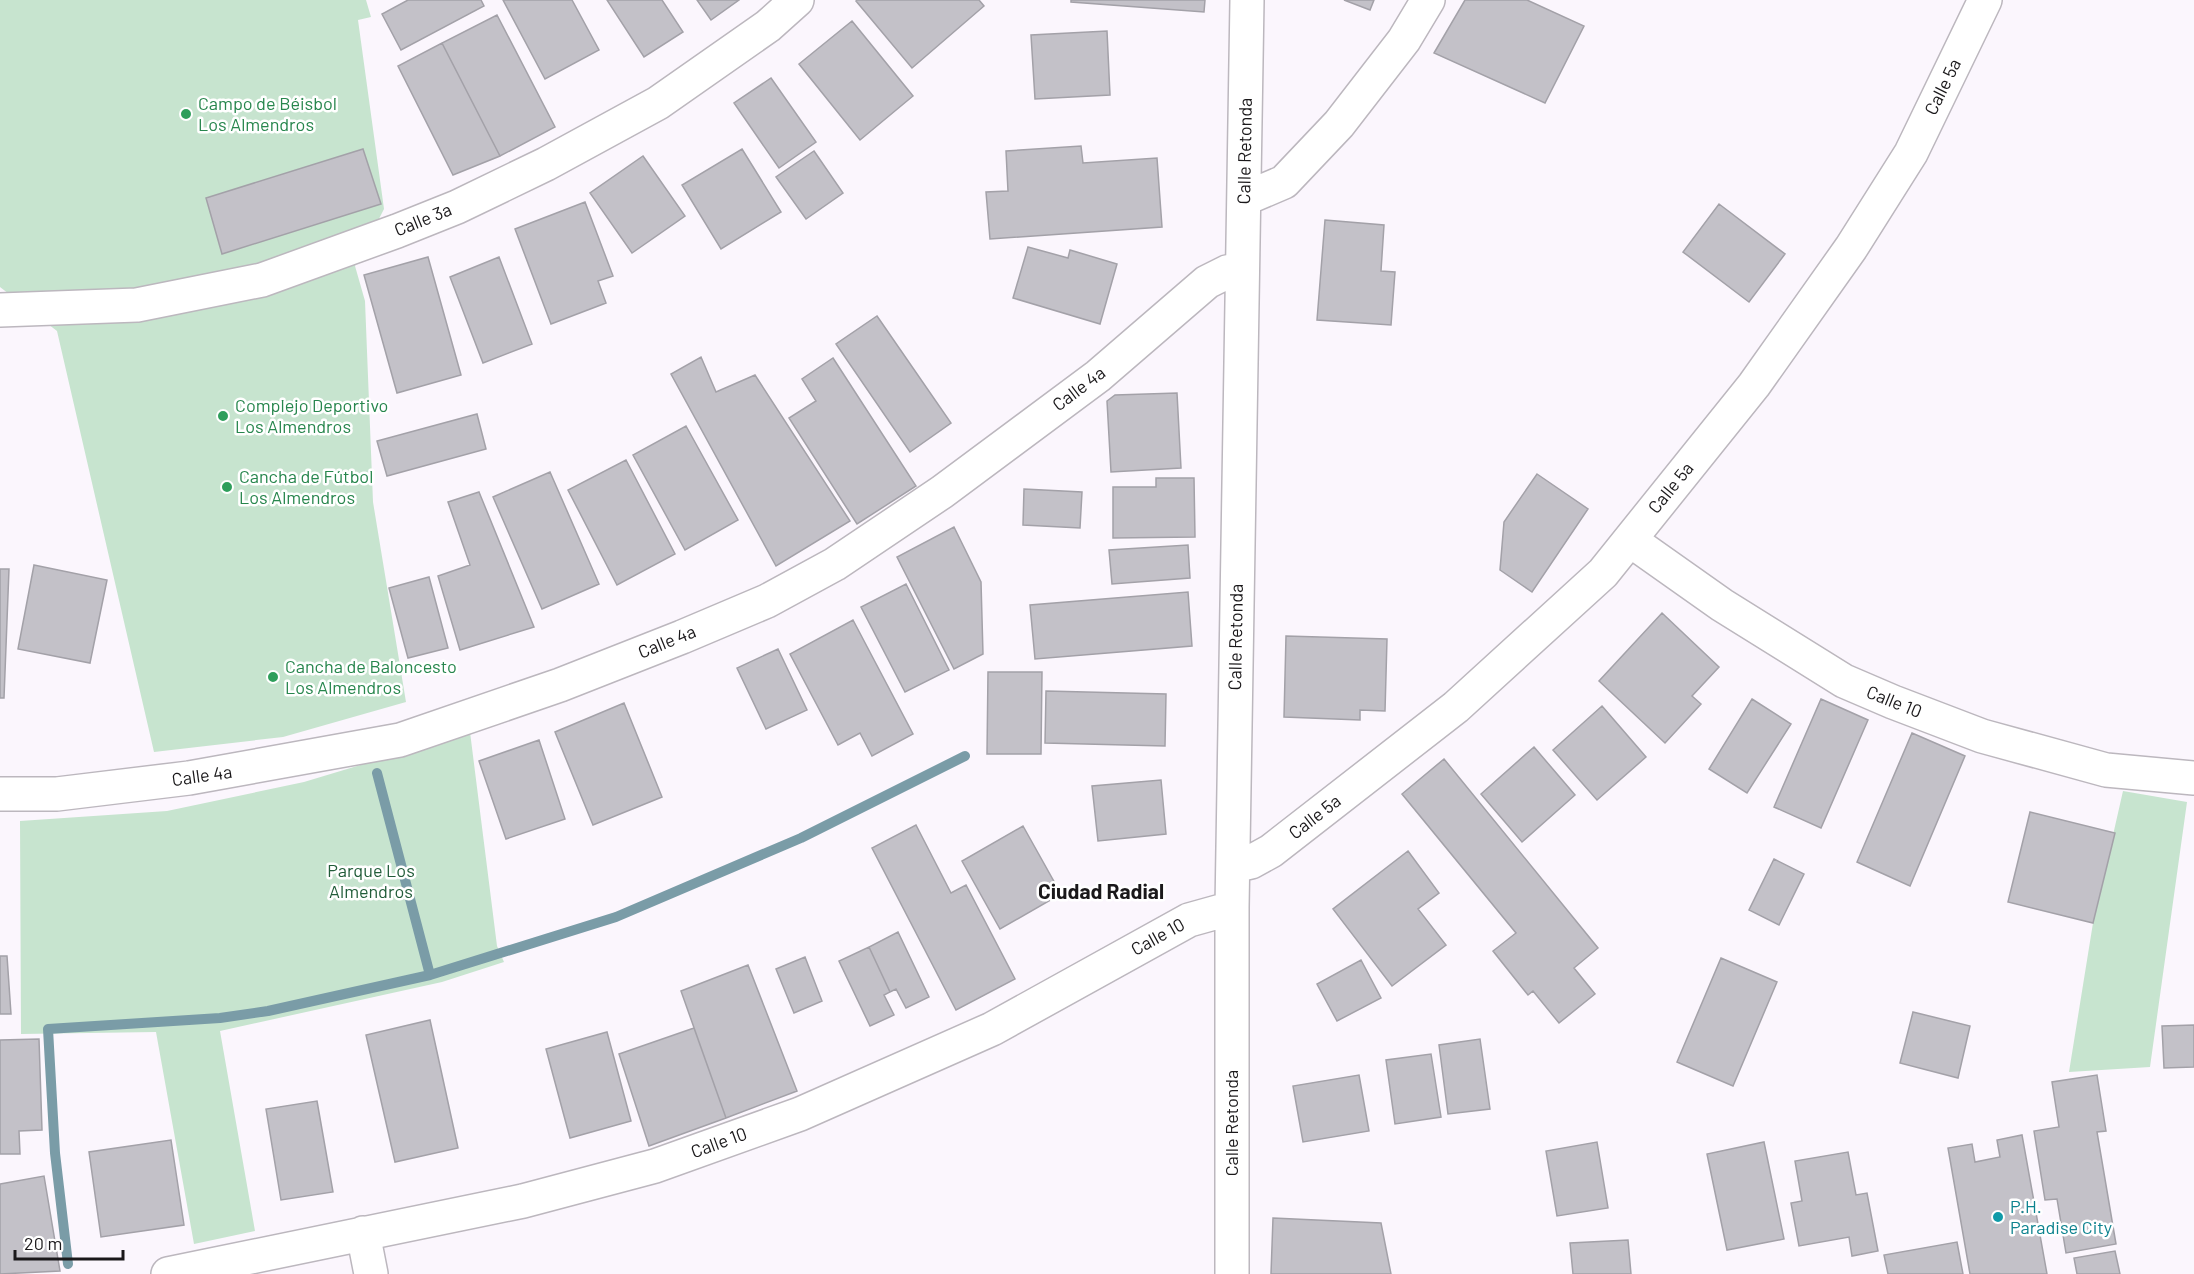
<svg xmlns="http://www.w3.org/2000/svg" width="2194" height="1274" font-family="Barlow,sans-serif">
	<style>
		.green { fill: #c7e4cf }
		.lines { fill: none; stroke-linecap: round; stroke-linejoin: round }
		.stream { stroke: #7a9ca7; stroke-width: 10 }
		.building { fill: #c3c1c8; stroke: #a3a1a8; stroke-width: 1.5 }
		.minor-casing { stroke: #bcb7be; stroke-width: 36 }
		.minor { stroke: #fff; stroke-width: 33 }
		.leisure-dot { fill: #2e9e5b; stroke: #fff; stroke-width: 2 }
		.culture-dot { fill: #0f9aa8; stroke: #fff; stroke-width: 2 }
		.labels { text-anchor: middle; stroke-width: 5; stroke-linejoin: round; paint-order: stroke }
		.street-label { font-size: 18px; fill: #1a181a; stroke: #fff }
		.leisure-label { font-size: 18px; fill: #27864d; stroke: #fff; text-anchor: start }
		.park-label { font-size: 18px; fill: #215c39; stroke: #fff }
		.culture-label { font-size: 18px; fill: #0d838f; stroke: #fff; text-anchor: start }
		.quarter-label { font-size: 21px; font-weight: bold; fill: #1a181a; stroke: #fff }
	</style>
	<rect width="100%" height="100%" fill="#fbf6fd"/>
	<!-- green -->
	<path class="green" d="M 0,0 L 366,0 L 371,17 L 358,20 L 384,209 L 355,266 L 365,301 L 373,502 L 406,702 L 283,737 L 154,752 L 57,331 L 0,287 Z
		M 470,732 L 497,946 L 504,962 L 442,982 L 220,1031 L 255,1231 L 194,1244 L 156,1032 L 21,1034 L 20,821 L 167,811 L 304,782 Z
		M 2123,791 L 2187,802 L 2150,1067 L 2069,1072 L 2093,923 Z"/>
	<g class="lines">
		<!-- stream -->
		<path class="stream" d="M 430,975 L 616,917 L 801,838 L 965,756
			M 68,1264 L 55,1153 L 48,1029 L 220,1018 L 268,1011 L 430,975 L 377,773"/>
	</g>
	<!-- building -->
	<path class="building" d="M 408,0 L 481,0 L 484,6 L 401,50 L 382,14 Z
		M 503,0 L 572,0 L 599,50 L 545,79 Z
		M 607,0 L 662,0 L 683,32 L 644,57 Z
		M 697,0 L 739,0 L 711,20 Z
		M 857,0 L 979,0 L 984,6 L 912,68 L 856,1 Z
		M 1071,0 L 1205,0 L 1204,12 L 1071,2 Z
		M 1344,0 L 1374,0 L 1370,10 Z
		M 1465,0 L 1527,0 L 1584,26 L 1545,103 L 1434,53 Z
		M 497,15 L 555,127 L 500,156 L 442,43 Z
		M 852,21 L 913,96 L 860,140 L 799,64 Z
		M 1107,31 L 1110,95 L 1035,99 L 1031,35 Z
		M 442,43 L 500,156 L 453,175 L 398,66 Z
		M 771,78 L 816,142 L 779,168 L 734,103 Z
		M 1081,146 L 1083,163 L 1157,158 L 1162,227 L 990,239 L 986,192 L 1008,191 L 1006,151 Z
		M 363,149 L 381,204 L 222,254 L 206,198 Z
		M 742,149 L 781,212 L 721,249 L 682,185 Z
		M 814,151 L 843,193 L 806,219 L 776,177 Z
		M 643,156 L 685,216 L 632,253 L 590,193 Z
		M 585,202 L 613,276 L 598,281 L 606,303 L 551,324 L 515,229 Z
		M 1719,204 L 1785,254 L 1749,302 L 1683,252 Z
		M 1325,220 L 1384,225 L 1381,271 L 1395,272 L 1391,325 L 1317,320 Z
		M 1028,247 L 1068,258 L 1070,250 L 1117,264 L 1100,324 L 1013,298 Z
		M 428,257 L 461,375 L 397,393 L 364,275 Z
		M 499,257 L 532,344 L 483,363 L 450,277 Z
		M 877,316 L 951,423 L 910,452 L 836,344 Z
		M 701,357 L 716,392 L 755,375 L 850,521 L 776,566 L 671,374 Z
		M 833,358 L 916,486 L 857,524 L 789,418 L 816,401 L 802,379 Z
		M 1177,393 L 1181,468 L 1111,472 L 1107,401 L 1115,395 Z
		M 477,414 L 486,449 L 387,476 L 377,441 Z
		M 686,426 L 738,520 L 685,550 L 633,455 Z
		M 626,460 L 675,554 L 617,585 L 568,490 Z
		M 550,472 L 599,584 L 542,609 L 493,497 Z
		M 1537,474 L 1588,509 L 1532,592 L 1500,570 L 1504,522 Z
		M 1156,478 L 1194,478 L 1195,537 L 1113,538 L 1113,487 L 1156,487 Z
		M 1024,489 L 1082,492 L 1080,528 L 1023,525 Z
		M 479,492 L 534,627 L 460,650 L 438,576 L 470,565 L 448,502 Z
		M 954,527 L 981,582 L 983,654 L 954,669 L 897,557 Z
		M 1188,545 L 1190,578 L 1112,584 L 1109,550 Z
		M 34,565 L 107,580 L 90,663 L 18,649 Z
		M 0,569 L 9,569 L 4,698 L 0,698 Z
		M 429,577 L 448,648 L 408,658 L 389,588 Z
		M 906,584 L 949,670 L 905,692 L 861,607 Z
		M 1188,592 L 1192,646 L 1035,659 L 1030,605 Z
		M 1662,613 L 1719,667 L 1692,696 L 1701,704 L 1665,743 L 1599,681 Z
		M 853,620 L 913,734 L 872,756 L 860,733 L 838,745 L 790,654 Z
		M 1286,636 L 1387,639 L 1385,711 L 1360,710 L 1360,720 L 1284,717 Z
		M 778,649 L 807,710 L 766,729 L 737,668 Z
		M 988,672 L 1042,672 L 1041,754 L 987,754 Z
		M 1046,691 L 1166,694 L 1165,746 L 1045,743 Z
		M 1752,699 L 1791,724 L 1747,793 L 1709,769 Z
		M 1821,699 L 1868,720 L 1821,828 L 1774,807 Z
		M 624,703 L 662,797 L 593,825 L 555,732 Z
		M 1602,706 L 1646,757 L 1597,800 L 1553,750 Z
		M 1912,733 L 1965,756 L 1910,886 L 1857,862 Z
		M 539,740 L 565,819 L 506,839 L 479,761 Z
		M 1534,747 L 1575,795 L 1522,842 L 1481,794 Z
		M 1444,759 L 1598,948 L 1574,968 L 1595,994 L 1559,1023 L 1533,991 L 1528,995 L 1493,951 L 1516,933 L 1402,794 Z
		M 1161,780 L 1166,834 L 1098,841 L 1092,786 Z
		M 2030,812 L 2115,833 L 2093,923 L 2008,902 Z
		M 916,825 L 951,893 L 966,885 L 1015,979 L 956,1010 L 872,848 Z
		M 1023,826 L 1061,894 L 1000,929 L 962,861 Z
		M 1408,851 L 1439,893 L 1418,909 L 1446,945 L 1392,986 L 1333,909 Z
		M 1774,859 L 1804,874 L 1779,925 L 1749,910 Z
		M 898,932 L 929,997 L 906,1008 L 896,989 L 890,992 L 869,947 Z
		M 869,947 L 890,992 L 884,995 L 894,1015 L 870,1026 L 839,961 Z
		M 0,956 L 7,956 L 11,1014 L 0,1014 Z
		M 805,957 L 822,1001 L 794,1013 L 776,969 Z
		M 1721,958 L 1777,982 L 1733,1086 L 1677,1062 Z
		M 1361,960 L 1381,998 L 1337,1021 L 1317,984 Z
		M 748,965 L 797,1091 L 726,1118 L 681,991 Z
		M 1913,1012 L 1970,1026 L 1958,1078 L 1900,1063 Z
		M 430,1020 L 458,1148 L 395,1162 L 366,1035 Z
		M 2194,1025 L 2194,1067 L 2164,1068 L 2162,1026 Z
		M 694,1028 L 726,1118 L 649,1146 L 619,1054 Z
		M 607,1032 L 631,1121 L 570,1138 L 546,1049 Z
		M 39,1039 L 42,1130 L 19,1131 L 20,1154 L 0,1154 L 0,1040 Z
		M 1480,1039 L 1490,1109 L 1448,1114 L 1439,1045 Z
		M 1431,1054 L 1441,1117 L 1395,1124 L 1386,1060 Z
		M 1359,1075 L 1369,1131 L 1303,1142 L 1293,1086 Z
		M 2097,1075 L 2106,1131 L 2097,1132 L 2116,1244 L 2066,1253 L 2057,1199 L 2045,1200 L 2034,1131 L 2059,1127 L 2052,1082 Z
		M 317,1101 L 333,1192 L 281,1200 L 266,1109 Z
		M 2022,1135 L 2047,1274 L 1970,1274 L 1948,1148 L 1972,1144 L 1975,1162 L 2000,1157 L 1997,1140 Z
		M 171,1140 L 184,1225 L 101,1237 L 89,1152 Z
		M 1597,1142 L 1608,1208 L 1557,1216 L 1546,1151 Z
		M 1764,1142 L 1784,1239 L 1727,1250 L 1707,1154 Z
		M 1848,1152 L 1856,1195 L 1867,1193 L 1878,1251 L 1852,1256 L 1849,1237 L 1799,1246 L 1791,1203 L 1802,1201 L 1795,1161 Z
		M 44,1176 L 60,1271 L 0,1274 L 0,1184 Z
		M 1273,1218 L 1381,1223 L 1391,1274 L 1271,1274 Z
		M 1628,1240 L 1631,1274 L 1573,1274 L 1570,1243 Z
		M 1957,1242 L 1963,1274 L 1888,1274 L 1884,1255 Z
		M 2115,1251 L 2120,1274 L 2077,1274 L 2074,1258 Z"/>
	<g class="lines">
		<defs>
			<path id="minor" d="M 1244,199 L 1284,182 L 1339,124 L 1404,40 L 1428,0
				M 0,310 L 137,305 L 262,280 L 397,231 L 457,207 L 546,164 L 658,103 L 768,26 L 797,0
				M 1630,540 L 1722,605 L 1844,681 L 1893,702 L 1982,736 L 2106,770 L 2194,778
				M 0,794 L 57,794 L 189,778 L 400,740 L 560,685 L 682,637 L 767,601 L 835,564 L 942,492 L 1098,376 L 1207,282 L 1227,272 L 1241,269
				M 1234,866 L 1251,862 L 1271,851 L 1456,707 L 1603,573 L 1754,385 L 1851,248 L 1911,153 L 1985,0
				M 363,1233 L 371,1274
				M 168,1274 L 523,1201 L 655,1166 L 800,1114 L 992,1029 L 1189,920 L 1232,908
				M 1232,1274 L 1232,908 L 1247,0"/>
		</defs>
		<!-- minor casing -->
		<use href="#minor" class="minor-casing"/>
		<!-- minor -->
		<use href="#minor" class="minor"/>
	</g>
	<!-- markers -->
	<g class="leisure-dot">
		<circle cx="186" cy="114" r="6"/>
		<circle cx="223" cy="416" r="6"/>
		<circle cx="227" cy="487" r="6"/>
		<circle cx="273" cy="677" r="6"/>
	</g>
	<circle class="culture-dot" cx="1998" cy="1217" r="6"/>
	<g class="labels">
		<!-- street labels -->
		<g class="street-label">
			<text transform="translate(1943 87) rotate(-64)" y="6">Calle 5a</text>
			<text transform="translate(1245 151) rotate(-89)" y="6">Calle Retonda</text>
			<text transform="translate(423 220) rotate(-22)" y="6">Calle 3a</text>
			<text transform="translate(1079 389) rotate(-37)" y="6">Calle 4a</text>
			<text transform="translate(1671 488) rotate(-51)" y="6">Calle 5a</text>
			<text transform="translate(1236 637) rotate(-89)" y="6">Calle Retonda</text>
			<text transform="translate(667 642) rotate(-22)" y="6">Calle 4a</text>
			<text transform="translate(1894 702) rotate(22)" y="6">Calle 10</text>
			<text transform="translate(202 776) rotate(-8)" y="6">Calle 4a</text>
			<text transform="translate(1315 817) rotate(-38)" y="6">Calle 5a</text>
			<text transform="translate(1158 937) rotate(-29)" y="6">Calle 10</text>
			<text transform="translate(1232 1123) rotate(-90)" y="6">Calle Retonda</text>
			<text transform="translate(719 1143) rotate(-20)" y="6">Calle 10</text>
		</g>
		<!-- leisure labels -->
		<g class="leisure-label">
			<text x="198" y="110">Campo de Béisbol<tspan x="198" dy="21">Los Almendros</tspan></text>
			<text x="235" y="412">Complejo Deportivo<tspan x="235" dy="21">Los Almendros</tspan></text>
			<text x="239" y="483">Cancha de Fútbol<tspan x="239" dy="21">Los Almendros</tspan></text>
			<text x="285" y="673">Cancha de Baloncesto<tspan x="285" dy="21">Los Almendros</tspan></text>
		</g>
		<!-- park labels -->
		<g class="park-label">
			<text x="371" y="877">Parque Los<tspan x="371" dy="21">Almendros</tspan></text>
		</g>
		<!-- culture labels -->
		<g class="culture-label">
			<text x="2010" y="1213">P.H.<tspan x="2010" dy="21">Paradise City</tspan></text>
		</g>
		<!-- quarter labels -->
		<g class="quarter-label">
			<text x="1101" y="899">Ciudad Radial</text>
		</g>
	</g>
	<!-- scale -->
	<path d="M15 1250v9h108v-9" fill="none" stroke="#1a181a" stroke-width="3"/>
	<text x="24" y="1250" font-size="18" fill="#1a181a" stroke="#ffffff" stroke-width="4.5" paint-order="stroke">20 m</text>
</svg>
